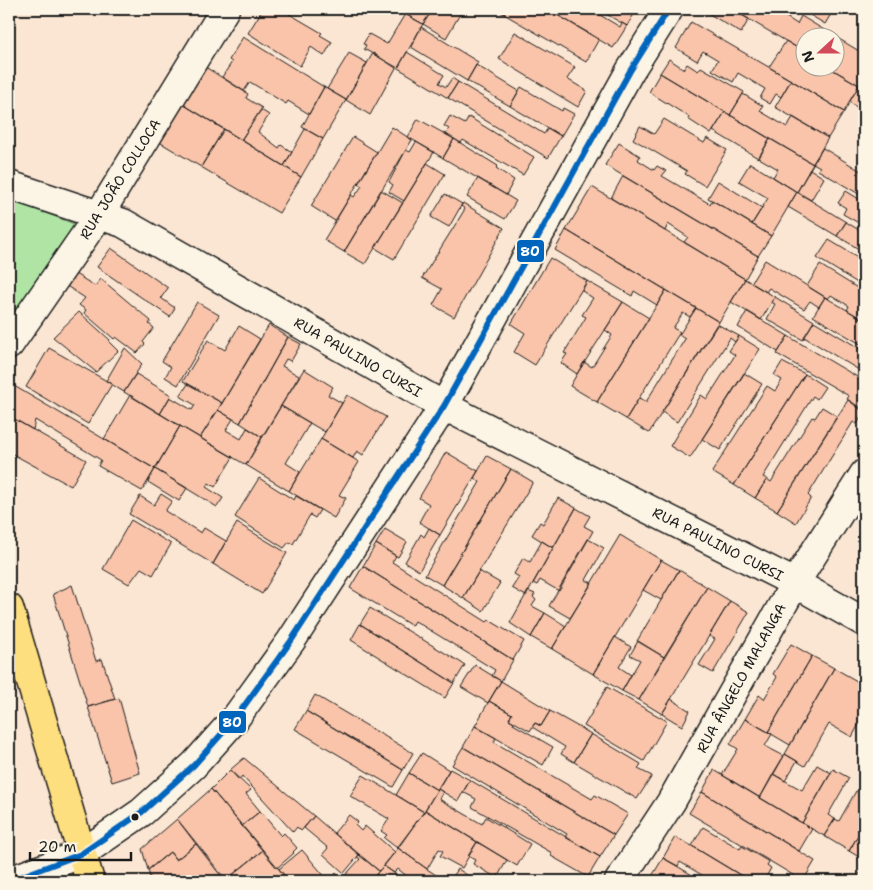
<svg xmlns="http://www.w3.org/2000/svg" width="873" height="890" font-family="'Shantell Sans',sans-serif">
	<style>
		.green { fill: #b0e4a5; stroke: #668060 }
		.building { fill: #f9c4aa; stroke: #1c1c1c }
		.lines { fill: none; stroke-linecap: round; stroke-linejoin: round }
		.minor-casing { stroke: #1c1c1c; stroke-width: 31 }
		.major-casing { stroke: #1c1c1c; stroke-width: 31 }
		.minor { stroke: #fcf5e5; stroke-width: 28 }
		.major { stroke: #fedf80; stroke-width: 28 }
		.bus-1-casing { stroke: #fcf5e5; stroke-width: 10 }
		.bus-1 { stroke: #0065bd; stroke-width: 6 }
		.bus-dot { fill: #1c1c1c; stroke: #fcf5e5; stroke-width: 2 }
		.labels { text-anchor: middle; stroke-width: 4; stroke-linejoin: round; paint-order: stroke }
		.street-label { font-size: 14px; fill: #1c1c1c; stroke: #fcf5e5 }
		.line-badge { stroke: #fcf5e5; stroke-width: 2 }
		.badge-label { font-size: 14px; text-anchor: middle; font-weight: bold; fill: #fff }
	</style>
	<rect width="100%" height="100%" fill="#fbe6d3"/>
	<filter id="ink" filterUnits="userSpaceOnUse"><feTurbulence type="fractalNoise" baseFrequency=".02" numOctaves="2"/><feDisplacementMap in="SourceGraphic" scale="10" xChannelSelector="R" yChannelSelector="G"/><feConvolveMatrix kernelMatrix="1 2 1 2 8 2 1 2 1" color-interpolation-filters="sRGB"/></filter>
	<g filter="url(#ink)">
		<!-- green -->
		<path class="green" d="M 9,199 L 77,225 L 9,326 Z"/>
		<!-- building -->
		<path class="building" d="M 263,9 L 281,9 L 322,33 L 320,35 L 332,42 L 324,56 L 311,47 L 300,66 L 248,33 Z
			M 399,9 L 433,9 L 423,24 L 398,10 Z
			M 433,9 L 463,9 L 446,38 L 423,24 Z
			M 495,9 L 507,9 L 504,14 Z
			M 507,9 L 547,9 L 599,39 L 586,62 L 504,14 Z
			M 547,9 L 590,9 L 620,27 L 622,23 L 627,26 L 613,48 Z
			M 597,9 L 637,9 L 627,26 Z
			M 701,9 L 732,9 L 749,19 L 741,33 Z
			M 774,9 L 797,24 L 801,16 L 864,54 L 864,77 L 859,85 L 830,68 L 836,68 L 836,38 L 806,38 L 806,53 L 733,10 Z
			M 800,9 L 834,9 L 825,24 Z
			M 851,9 L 864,9 L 864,10 L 862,9 L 859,14 Z
			M 405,14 L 423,24 L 398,68 L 364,49 L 366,45 L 363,44 L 369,34 L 387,44 Z
			M 691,22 L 791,80 L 781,97 L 776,94 L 770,104 L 760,98 L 765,89 L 738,73 L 733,82 L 712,70 L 718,60 L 703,51 L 697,61 L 676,48 Z
			M 421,27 L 478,62 L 467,81 L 411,47 Z
			M 515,32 L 575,67 L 567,79 L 587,91 L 578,107 L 499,59 Z
			M 243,37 L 324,87 L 309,114 L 288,101 L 286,104 L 250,82 L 244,91 L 222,77 L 232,62 L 229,60 Z
			M 786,41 L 806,53 L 806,68 L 830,68 L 859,85 L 844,112 L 769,67 Z
			M 407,52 L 444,75 L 439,83 L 446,87 L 452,78 L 458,82 L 448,98 L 398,68 Z
			M 349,53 L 367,63 L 346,100 L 327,89 Z
			M 373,53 L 396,68 L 370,115 L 346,100 Z
			M 669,59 L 684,69 L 687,64 L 698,71 L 701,67 L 744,92 L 730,115 L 660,73 Z
			M 199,63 L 248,94 L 246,98 L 262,108 L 241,140 L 176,100 Z
			M 476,65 L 519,91 L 510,106 L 467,81 Z
			M 660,73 L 725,112 L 711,134 L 688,119 L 689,117 L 649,92 Z
			M 791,80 L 844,112 L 828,138 L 775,107 Z
			M 862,81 L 864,82 L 864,112 L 849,102 Z
			M 458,82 L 544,134 L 548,128 L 561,136 L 548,158 L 448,98 Z
			M 324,87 L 346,100 L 323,139 L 302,127 Z
			M 521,87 L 562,111 L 563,108 L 574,114 L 561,136 L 510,106 Z
			M 743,94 L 763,106 L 760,111 L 787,127 L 793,117 L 828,138 L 813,164 L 730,115 Z
			M 176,100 L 224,129 L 201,167 L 151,137 Z
			M 261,110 L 269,115 L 258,132 L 279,148 L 281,145 L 292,152 L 284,166 L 241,140 Z
			M 725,112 L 770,139 L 758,158 L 713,131 Z
			M 450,116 L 465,124 L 469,117 L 534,157 L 523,175 L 463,140 L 461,143 L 446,134 L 449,129 L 444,126 Z
			M 418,119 L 454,139 L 443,158 L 408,137 Z
			M 664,119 L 704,143 L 707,138 L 727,150 L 705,186 L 685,174 L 687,171 L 633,139 L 640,126 L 654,134 Z
			M 392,127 L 412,140 L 344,252 L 324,240 L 351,195 L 354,197 L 362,186 L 358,184 Z
			M 224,129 L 301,177 L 279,213 L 201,167 Z
			M 305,129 L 323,139 L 301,177 L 284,166 Z
			M 353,137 L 377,152 L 335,221 L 311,206 Z
			M 454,139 L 498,166 L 496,168 L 514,180 L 506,195 L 443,158 Z
			M 770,139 L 813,164 L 797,192 L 773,177 L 778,169 L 759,158 Z
			M 416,142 L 434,152 L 404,201 L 389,192 L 393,185 L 389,182 L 406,150 L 410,152 Z
			M 619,143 L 640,156 L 638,160 L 654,170 L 657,166 L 666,171 L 662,176 L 710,204 L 712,200 L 771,236 L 758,256 L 605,165 Z
			M 823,148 L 864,173 L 864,197 L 818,170 L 820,167 L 813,163 Z
			M 427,163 L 445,174 L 394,259 L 375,248 Z
			M 750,163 L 797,192 L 771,236 L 752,224 L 768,198 L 739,181 Z
			M 810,169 L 824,178 L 811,200 L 797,192 Z
			M 623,176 L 758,256 L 745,279 L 684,242 L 688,237 L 668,224 L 665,231 L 611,198 Z
			M 478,178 L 516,201 L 505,219 L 467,197 Z
			M 718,181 L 762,208 L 752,224 L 708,198 Z
			M 592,187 L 745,279 L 719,322 L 566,230 Z
			M 381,190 L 403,203 L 365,264 L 344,252 Z
			M 846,191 L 864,202 L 864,226 L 843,214 L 846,208 L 838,203 Z
			M 797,192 L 846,222 L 837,236 L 788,207 Z
			M 445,194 L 462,204 L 449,227 L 431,217 Z
			M 463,203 L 504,228 L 454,317 L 433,305 L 442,289 L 422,278 L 465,209 L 461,206 Z
			M 846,222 L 864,233 L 864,252 L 837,236 Z
			M 566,230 L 666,290 L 657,305 L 634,291 L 632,296 L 555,250 Z
			M 829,240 L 864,261 L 864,287 L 817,258 Z
			M 111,248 L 168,288 L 161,298 L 175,308 L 170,317 L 97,267 Z
			M 550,258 L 587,281 L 535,365 L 514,352 L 525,333 L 511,324 Z
			M 765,260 L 825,297 L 819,307 L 810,301 L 804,309 L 769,288 L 766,292 L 751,283 Z
			M 820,265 L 864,292 L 864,320 L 847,310 L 849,306 L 831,295 L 828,299 L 807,286 Z
			M 67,269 L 95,286 L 101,279 L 151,321 L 149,324 L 154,328 L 143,342 L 145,344 L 137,353 L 116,337 L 114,339 L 84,313 L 86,310 L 79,305 L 85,298 L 59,281 Z
			M 745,279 L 775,297 L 761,320 L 731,302 Z
			M 587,281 L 623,302 L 577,374 L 561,363 L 567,354 L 564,353 L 586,317 L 582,315 L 593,298 L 582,291 Z
			M 666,290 L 696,308 L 690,317 L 683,313 L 673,328 L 680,332 L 626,419 L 597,402 Z
			M 775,297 L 814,321 L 803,340 L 767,319 L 775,304 L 771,302 Z
			M 825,297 L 864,320 L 864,346 L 813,316 Z
			M 197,302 L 219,315 L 178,385 L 165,377 L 171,367 L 162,361 Z
			M 623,302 L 649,318 L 597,402 L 570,386 L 584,362 L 592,367 L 612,335 L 605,330 Z
			M 696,308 L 719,322 L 649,433 L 626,419 L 639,398 L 646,402 L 685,339 L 679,335 Z
			M 747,311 L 788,336 L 778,352 L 738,327 Z
			M 79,312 L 110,340 L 109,342 L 118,351 L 96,372 L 53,337 Z
			M 814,321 L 864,351 L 864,373 L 804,337 Z
			M 717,324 L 739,336 L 735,342 L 730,338 L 677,422 L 662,412 Z
			M 269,325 L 288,337 L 240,423 L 218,410 Z
			M 239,326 L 260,339 L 222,403 L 183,381 L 208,340 L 225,350 Z
			M 739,336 L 760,349 L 690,458 L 670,446 L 701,395 L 707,399 L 735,355 L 729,351 Z
			M 788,336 L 864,381 L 864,410 L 847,399 L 849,396 L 777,354 Z
			M 288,337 L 301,344 L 291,361 L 286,359 L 282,366 L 299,376 L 262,437 L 240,423 Z
			M 49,348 L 112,384 L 88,424 L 26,387 Z
			M 125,348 L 142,364 L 124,392 L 106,381 Z
			M 782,362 L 805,374 L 734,485 L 712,472 L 767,386 L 775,391 L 782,380 L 774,375 Z
			M 304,369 L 333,387 L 328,395 L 342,403 L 325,432 L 281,406 Z
			M 744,373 L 762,384 L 720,450 L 702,439 Z
			M 136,374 L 171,395 L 160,414 L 124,392 Z
			M 805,374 L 825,387 L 817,399 L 813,396 L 763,477 L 767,479 L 755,498 L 734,485 Z
			M 9,383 L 155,469 L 142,491 L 98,466 L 101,460 L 35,420 L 33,430 L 9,416 Z
			M 188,384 L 222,403 L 200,438 L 160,414 L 170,397 L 192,410 L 195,405 L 180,396 Z
			M 130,395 L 180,426 L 155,469 L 104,439 Z
			M 347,395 L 386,417 L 363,455 L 357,451 L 353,458 L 321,439 Z
			M 848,400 L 864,412 L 857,424 L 853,422 L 808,495 L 811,498 L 796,523 L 777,511 Z
			M 281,406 L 310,423 L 286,463 L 300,472 L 289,491 L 246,465 Z
			M 822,407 L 837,416 L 777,511 L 755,498 L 767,479 L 771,482 L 812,417 L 815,418 Z
			M 218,410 L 233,419 L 226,430 L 241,439 L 247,428 L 262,437 L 246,465 L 200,438 Z
			M 9,416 L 86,460 L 71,486 L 9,452 Z
			M 180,426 L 233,457 L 215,487 L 209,483 L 206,487 L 223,498 L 217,507 L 155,469 Z
			M 321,439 L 359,462 L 339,495 L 346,498 L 334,518 L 289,491 Z
			M 446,452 L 478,471 L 440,535 L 419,522 L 429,504 L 419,498 Z
			M 487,456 L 511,469 L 442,585 L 425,575 L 480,482 L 474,478 Z
			M 155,469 L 187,488 L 179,501 L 148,482 Z
			M 511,469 L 533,482 L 463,598 L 442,585 Z
			M 259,478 L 294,500 L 296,496 L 320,510 L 315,518 L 310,515 L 293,544 L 289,542 L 284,548 L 235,517 Z
			M 161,494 L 172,501 L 165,511 L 201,533 L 204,528 L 226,541 L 213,564 L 129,514 L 140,496 L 154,505 Z
			M 558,498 L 576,508 L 553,548 L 532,535 L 540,522 L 543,524 Z
			M 576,508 L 590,516 L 584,526 L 593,531 L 559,591 L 540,580 L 537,585 L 533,583 Z
			M 131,520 L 171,544 L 153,575 L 141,568 L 129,584 L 103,569 Z
			M 237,523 L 287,553 L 262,594 L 213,564 Z
			M 429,528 L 440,535 L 419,571 L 405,562 L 421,534 L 424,537 Z
			M 385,529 L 407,542 L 398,557 L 376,544 Z
			M 620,535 L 661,560 L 593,674 L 552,649 Z
			M 588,539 L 604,548 L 586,580 L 592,583 L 570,618 L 549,606 Z
			M 542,541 L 553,548 L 526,596 L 512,588 L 519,577 L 514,574 L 523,558 L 530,562 Z
			M 376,544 L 396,556 L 392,562 L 487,622 L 489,620 L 524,641 L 513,660 L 363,566 Z
			M 661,560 L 679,570 L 661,600 L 643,590 Z
			M 363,566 L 513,660 L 501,681 L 492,676 L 495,670 L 415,621 L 412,626 L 350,588 Z
			M 679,570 L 707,587 L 664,657 L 637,641 Z
			M 479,571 L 500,583 L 483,611 L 463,598 Z
			M 72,585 L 96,661 L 102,659 L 115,699 L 88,707 L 53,594 Z
			M 707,587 L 730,601 L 662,714 L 639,700 Z
			M 528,591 L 535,594 L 533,597 L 536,600 L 532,606 L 545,613 L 531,637 L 510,623 Z
			M 730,601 L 749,612 L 713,673 L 699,665 L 715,639 L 709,636 Z
			M 370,608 L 465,665 L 454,683 L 360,624 Z
			M 545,613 L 566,626 L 552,649 L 531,637 Z
			M 360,624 L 454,683 L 445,698 L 351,640 Z
			M 615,637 L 631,647 L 619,667 L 631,675 L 622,691 L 593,674 Z
			M 638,641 L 664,657 L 639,700 L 622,691 L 640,660 L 630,655 Z
			M 791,644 L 812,656 L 768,732 L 745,719 L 759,695 L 764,699 L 777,677 L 773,674 Z
			M 812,656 L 834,668 L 790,745 L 768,732 Z
			M 475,665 L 501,681 L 488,703 L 461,687 Z
			M 834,668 L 864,685 L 864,715 L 852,737 L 829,724 L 805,766 L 785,754 Z
			M 501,681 L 550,711 L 541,726 L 535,723 L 530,731 L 509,719 L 512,714 L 489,701 Z
			M 607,687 L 667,721 L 644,761 L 584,726 Z
			M 315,695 L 413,753 L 403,770 L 306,711 Z
			M 119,698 L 140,773 L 112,782 L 88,707 Z
			M 671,699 L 690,711 L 682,726 L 662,714 Z
			M 489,701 L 512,714 L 509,719 L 514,722 L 513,724 L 553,747 L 543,765 L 475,726 Z
			M 306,711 L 403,770 L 393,787 L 295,729 Z
			M 550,711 L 591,734 L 574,762 L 561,754 L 565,747 L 532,727 L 535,723 L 541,726 Z
			M 745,719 L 772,734 L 765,746 L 784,756 L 760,798 L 722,775 L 738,749 L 730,744 Z
			M 475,726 L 496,738 L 494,742 L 592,799 L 595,795 L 628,814 L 614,835 L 463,747 Z
			M 591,734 L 641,764 L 638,769 L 652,776 L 637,799 L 574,762 Z
			M 463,747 L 614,835 L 600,857 L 565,837 L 567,834 L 452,765 Z
			M 422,753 L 449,770 L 437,790 L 409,773 Z
			M 785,754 L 797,761 L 785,781 L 773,774 Z
			M 244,758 L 314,816 L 301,831 L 297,827 L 293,832 L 242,776 L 239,780 L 230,770 Z
			M 817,765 L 831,773 L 802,823 L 760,798 L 773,774 L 802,790 Z
			M 450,769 L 470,780 L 458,801 L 438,789 Z
			M 833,769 L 849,778 L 828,815 L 835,819 L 824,836 L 802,823 Z
			M 230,770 L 251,790 L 246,794 L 260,811 L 242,826 L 211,789 Z
			M 714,770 L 812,829 L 799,851 L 702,792 Z
			M 409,773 L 437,790 L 424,812 L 396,795 Z
			M 363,775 L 424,812 L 397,848 L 384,838 L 387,835 L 381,831 L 389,819 L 350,796 Z
			M 470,780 L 600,857 L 588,877 L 551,856 L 552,853 L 472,807 L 476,799 L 463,792 Z
			M 864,785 L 864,825 L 849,851 L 824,836 L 835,819 L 839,821 L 856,791 L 859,793 Z
			M 211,789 L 263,850 L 226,880 L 177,819 Z
			M 438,789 L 443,792 L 439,799 L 482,824 L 486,817 L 530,844 L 517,866 L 425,810 Z
			M 702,792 L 815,861 L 803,881 L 689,813 Z
			M 425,810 L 477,842 L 462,868 L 440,856 L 443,851 L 439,849 L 427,869 L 398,848 Z
			M 260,811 L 281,836 L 284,833 L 297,848 L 293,852 L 294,853 L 277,868 L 242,826 Z
			M 349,815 L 358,822 L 355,825 L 361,831 L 365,826 L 395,852 L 379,871 L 334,833 Z
			M 314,816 L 359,855 L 344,873 L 323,854 L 328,848 L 304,828 Z
			M 177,819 L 196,844 L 176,860 L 170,852 L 148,870 L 142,849 Z
			M 864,825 L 864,860 L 849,851 Z
			M 703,827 L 740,849 L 742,846 L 769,862 L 767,865 L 771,868 L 764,881 L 750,881 L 692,846 Z
			M 675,837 L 692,846 L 750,881 L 712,881 L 680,862 L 678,866 L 663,858 Z
			M 477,842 L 507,860 L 497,878 L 473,864 L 475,860 L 468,856 Z
			M 196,844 L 225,881 L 151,881 L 148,870 L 170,852 L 176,860 Z
			M 398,848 L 427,869 L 445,881 L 413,881 L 398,869 L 394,873 L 384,866 Z
			M 263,850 L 289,881 L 249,881 L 246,878 L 242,881 L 233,881 L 230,877 Z
			M 302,850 L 327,879 L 324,881 L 289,881 L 279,869 Z
			M 359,855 L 379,871 L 370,881 L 329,881 L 336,873 L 342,879 L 360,859 L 357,857 Z
			M 663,858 L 694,876 L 691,881 L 649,881 Z
			M 384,866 L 394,873 L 404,881 L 384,881 L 376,874 Z
			M 864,867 L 864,881 L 855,881 Z
			M 458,869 L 476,881 L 450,881 Z
			M 838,875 L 849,881 L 834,881 Z"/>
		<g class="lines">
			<defs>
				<path id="minor" d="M 9,185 L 123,223 L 444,406 L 795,583 L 864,622
					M 9,345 L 99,215 L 225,9
					M 9,881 L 81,854 L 142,812 L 194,765 L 234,720 L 291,641 L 444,406 L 630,71 L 669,9
					M 619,881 L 671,802 L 795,583 L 864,474"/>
				<path id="major" d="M 9,608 L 90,881"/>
			</defs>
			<!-- minor casing -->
			<use href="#minor" class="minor-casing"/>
			<!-- major casing -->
			<use href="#major" class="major-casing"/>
			<!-- minor -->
			<use href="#minor" class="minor"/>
			<!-- major -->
			<use href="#major" class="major"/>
			<defs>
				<path id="bus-1" d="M 9,881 L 81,854 L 142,812 L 194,765 L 234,720 L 291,641 L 444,406 L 630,71 L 669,9"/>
			</defs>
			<!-- bus-1 casing -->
			<use href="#bus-1" class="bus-1-casing"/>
			<!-- bus-1 -->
			<use href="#bus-1" class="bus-1"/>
		</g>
	</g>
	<!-- markers -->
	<circle class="bus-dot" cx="135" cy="817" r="4.5"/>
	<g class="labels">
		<!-- street labels -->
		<g class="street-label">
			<text transform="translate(120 179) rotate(-58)" y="5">RUA JOÃO COLLOCA</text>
			<text transform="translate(358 357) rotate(30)" y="5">RUA PAULINO CURSI</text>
			<text transform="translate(718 544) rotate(27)" y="5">RUA PAULINO CURSI</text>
			<text transform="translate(741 678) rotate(-61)" y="5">RUA ÂNGELO MALANGA</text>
		</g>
	</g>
	<g class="line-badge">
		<rect x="516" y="239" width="29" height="24" rx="5" fill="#0065bd"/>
		<rect x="218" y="710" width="29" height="24" rx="5" fill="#0065bd"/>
	</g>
	<g class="badge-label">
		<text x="530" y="256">80</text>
		<text x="232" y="727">80</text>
	</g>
	<!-- margin -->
	<rect width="873" height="890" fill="none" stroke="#fcf5e5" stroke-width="30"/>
	<rect x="15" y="15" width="843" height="860" fill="none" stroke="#1c1c1c" stroke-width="2" filter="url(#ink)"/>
	<!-- north arrow -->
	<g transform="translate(820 52) rotate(249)"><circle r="24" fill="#fcf5e5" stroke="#a29e95"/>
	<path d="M0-4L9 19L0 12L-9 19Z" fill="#d1495b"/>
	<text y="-8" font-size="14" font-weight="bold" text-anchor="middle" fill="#1c1c1c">N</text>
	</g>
	<!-- scale -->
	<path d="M30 852v8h101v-8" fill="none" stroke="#1c1c1c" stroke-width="2.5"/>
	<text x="38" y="852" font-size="15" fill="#1c1c1c" stroke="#fcf5e5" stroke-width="4" paint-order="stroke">20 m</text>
</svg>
